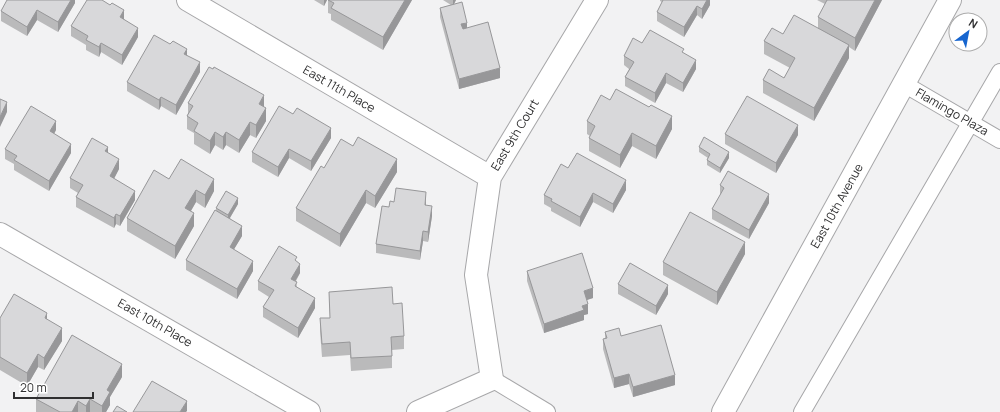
<svg xmlns="http://www.w3.org/2000/svg" width="1000" height="412" font-family="Manrope,sans-serif">
	<style>
		.lines { fill: none; stroke-linecap: round; stroke-linejoin: round }
		.service-casing { stroke: #a7a7a9; stroke-width: 18 }
		.minor-casing { stroke: #a7a7a9; stroke-width: 24 }
		.tertiary-casing { stroke: #a7a7a9; stroke-width: 24 }
		.service { stroke: #fff; stroke-width: 16 }
		.minor { stroke: #fff; stroke-width: 22 }
		.tertiary { stroke: #fff; stroke-width: 22 }
		.wall { fill: #bababb }
		.shaded-wall { fill: #979799 }
		.building { fill: #d8d8da; stroke: #979799 }
		.labels { text-anchor: middle; stroke-width: 3.5; stroke-linejoin: round; paint-order: stroke }
		.street-label { font-size: 12px; fill: #2f2f30; stroke: #fff }
	</style>
	<rect width="100%" height="100%" fill="#f2f2f3"/>
	<g class="lines">
		<defs>
			<path id="service" d="M 904,84 L 1000,140
				M 492,379 L 547,412
				M 802,412 L 1000,72"/>
			<path id="minor" d="M 188,0 L 490,177
				M 0,234 L 309,412
				M 418,412 L 492,379 L 476,275 L 490,177 L 597,0"/>
			<path id="tertiary" d="M 723,412 L 950,0"/>
		</defs>
		<!-- service casing -->
		<use href="#service" class="service-casing"/>
		<!-- minor casing -->
		<use href="#minor" class="minor-casing"/>
		<!-- tertiary casing -->
		<use href="#tertiary" class="tertiary-casing"/>
		<!-- service -->
		<use href="#service" class="service"/>
		<!-- minor -->
		<use href="#minor" class="minor"/>
		<!-- tertiary -->
		<use href="#tertiary" class="tertiary"/>
	</g>
	<!-- wall -->
	<path class="wall" d="M 75,0 L 75,3 L 58,32 L 37,20 L 27,36 L 1,21 L 1,11 Z
		M 314,0 L 327,0 L 324,6 Z
		M 328,0 L 412,0 L 383,50 L 331,20 L 331,14 L 328,13 Z
		M 443,0 L 456,0 L 454,4 L 467,28 L 500,78 L 459,89 L 440,17 L 440,8 L 451,5 Z
		M 660,0 L 710,0 L 710,5 L 702,19 L 697,15 L 684,37 L 657,21 L 657,12 L 662,2 L 660,1 Z
		M 817,0 L 882,0 L 855,51 L 849,47 L 849,58 L 814,121 L 763,93 L 763,80 L 784,78 L 790,68 L 764,54 L 764,41 L 783,34 L 818,28 L 818,17 L 825,4 Z
		M 124,19 L 138,37 L 122,65 L 101,52 L 99,57 L 86,50 L 86,45 L 71,36 L 71,26 Z
		M 642,43 L 684,53 L 696,69 L 683,92 L 666,83 L 655,103 L 625,86 L 625,77 L 629,69 L 624,65 L 624,56 Z
		M 187,55 L 200,72 L 176,115 L 161,106 L 159,110 L 127,91 L 127,82 Z
		M 610,100 L 672,129 L 656,159 L 632,146 L 620,168 L 589,151 L 589,138 L 590,136 L 587,134 L 587,121 Z
		M 188,103 L 264,107 L 266,121 L 256,138 L 250,135 L 239,153 L 226,145 L 223,150 L 215,145 L 210,154 L 194,144 L 194,133 L 187,129 L 187,116 L 188,113 Z
		M 56,130 L 54,134 L 71,153 L 49,191 L 14,170 L 14,164 L 5,159 L 5,149 Z
		M 725,134 L 798,135 L 776,173 L 725,144 Z
		M 331,138 L 311,171 L 289,158 L 278,177 L 252,162 L 252,152 Z
		M 699,147 L 729,158 L 720,173 L 707,165 L 707,160 L 708,158 L 699,152 Z
		M 108,153 L 119,169 L 114,179 L 135,200 L 120,226 L 116,224 L 114,228 L 76,207 L 76,197 L 78,193 L 70,188 L 70,178 Z
		M 324,168 L 397,172 L 375,208 L 366,203 L 340,247 L 296,221 L 296,208 Z
		M 568,168 L 626,190 L 613,213 L 593,202 L 580,227 L 551,211 L 551,208 L 544,204 L 544,195 Z
		M 169,179 L 214,191 L 205,208 L 196,202 L 191,211 L 194,226 L 175,259 L 127,231 L 127,218 Z
		M 720,185 L 769,203 L 749,239 L 712,219 L 712,209 L 720,195 Z
		M 394,202 L 426,202 L 426,205 L 432,216 L 428,242 L 423,241 L 420,260 L 376,253 L 376,244 Z
		M 238,204 L 230,218 L 242,236 L 234,249 L 253,271 L 237,299 L 186,270 L 186,260 L 216,210 L 216,208 Z
		M 745,254 L 717,305 L 663,275 L 663,262 Z
		M 297,262 L 300,273 L 296,281 L 297,287 L 315,308 L 298,338 L 263,317 L 263,307 L 269,297 L 258,290 L 258,281 Z
		M 527,271 L 593,298 L 586,300 L 588,314 L 584,315 L 584,320 L 544,333 L 527,281 Z
		M 618,284 L 668,294 L 656,315 L 618,294 Z
		M 329,292 L 393,304 L 404,336 L 404,349 L 392,350 L 392,368 L 351,371 L 350,355 L 322,357 L 320,331 L 320,318 L 330,318 Z
		M 0,318 L 47,319 L 62,341 L 44,370 L 38,367 L 27,386 L 0,370 Z
		M 605,332 L 621,336 L 675,385 L 633,397 L 629,384 L 614,388 L 603,349 L 603,339 L 605,339 Z
		M 122,377 L 110,397 L 110,405 L 106,412 L 36,412 L 36,399 Z"/>
	<!-- shaded-wall -->
	<path class="shaded-wall" d="M 71,0 L 75,0 L 75,3 L 58,32 L 58,22 Z
		M 324,0 L 327,0 L 324,6 Z
		M 405,0 L 412,0 L 383,50 L 383,37 Z
		M 453,0 L 456,0 L 453,6 Z
		M 706,0 L 710,0 L 710,5 L 702,19 L 702,9 Z
		M 875,0 L 882,0 L 855,51 L 855,38 Z
		M 697,6 L 697,15 L 684,37 L 684,27 Z
		M 37,10 L 37,20 L 27,36 L 27,27 Z
		M 124,10 L 124,20 L 120,17 Z
		M 467,23 L 467,33 L 461,34 L 461,24 Z
		M 138,28 L 138,37 L 122,65 L 122,55 Z
		M 101,43 L 101,52 L 99,57 L 99,47 Z
		M 849,45 L 849,58 L 814,121 L 814,108 Z
		M 187,49 L 187,58 L 184,54 Z
		M 696,60 L 696,69 L 683,92 L 683,83 Z
		M 200,62 L 200,72 L 176,115 L 176,105 Z
		M 500,68 L 500,78 L 459,89 L 459,79 Z
		M 666,73 L 666,83 L 655,103 L 655,93 Z
		M 264,95 L 264,108 L 259,104 Z
		M 161,97 L 161,106 L 159,110 L 159,100 Z
		M 7,102 L 7,112 L 0,127 L 0,117 Z
		M 266,108 L 266,121 L 256,138 L 256,125 Z
		M 672,116 L 672,129 L 656,159 L 656,146 Z
		M 56,121 L 56,130 L 50,141 L 50,131 Z
		M 250,122 L 250,135 L 239,153 L 239,140 Z
		M 798,125 L 798,135 L 776,173 L 776,163 Z
		M 331,128 L 331,138 L 311,171 L 311,161 Z
		M 215,132 L 215,145 L 210,154 L 210,141 Z
		M 226,132 L 226,145 L 223,150 L 223,137 Z
		M 632,133 L 632,146 L 620,168 L 620,155 Z
		M 71,144 L 71,153 L 49,191 L 49,181 Z
		M 108,147 L 108,157 L 105,151 Z
		M 289,149 L 289,158 L 278,177 L 278,167 Z
		M 729,152 L 729,158 L 720,173 L 720,168 Z
		M 119,159 L 119,169 L 110,186 L 110,176 Z
		M 397,159 L 397,172 L 375,208 L 375,196 Z
		M 214,179 L 214,191 L 205,208 L 205,195 Z
		M 626,180 L 626,190 L 613,213 L 613,204 Z
		M 196,190 L 196,202 L 185,221 L 185,208 Z
		M 366,190 L 366,203 L 340,247 L 340,234 Z
		M 135,191 L 135,200 L 120,226 L 120,216 Z
		M 426,192 L 426,202 L 425,215 L 425,205 Z
		M 593,193 L 593,202 L 580,227 L 580,217 Z
		M 769,194 L 769,203 L 749,239 L 749,230 Z
		M 238,198 L 238,204 L 228,221 L 228,215 Z
		M 432,206 L 432,216 L 428,242 L 428,232 Z
		M 194,213 L 194,226 L 175,259 L 175,246 Z
		M 116,214 L 116,224 L 114,228 L 114,218 Z
		M 242,226 L 242,236 L 230,256 L 230,247 Z
		M 423,231 L 423,241 L 420,260 L 420,251 Z
		M 745,242 L 745,254 L 717,305 L 717,292 Z
		M 253,261 L 253,271 L 237,299 L 237,289 Z
		M 300,264 L 300,273 L 291,288 L 291,279 Z
		M 668,285 L 668,294 L 656,315 L 656,306 Z
		M 593,288 L 593,298 L 584,301 L 584,291 Z
		M 315,298 L 315,308 L 298,338 L 298,328 Z
		M 588,304 L 588,314 L 584,315 L 584,320 L 544,333 L 544,324 L 582,306 Z
		M 47,313 L 47,325 L 45,318 Z
		M 62,328 L 62,341 L 44,370 L 44,358 Z
		M 38,354 L 38,367 L 27,386 L 27,373 Z
		M 122,364 L 122,377 L 110,397 L 110,405 L 106,412 L 102,412 L 102,406 L 107,390 Z
		M 629,374 L 629,384 L 614,388 L 614,378 Z
		M 675,375 L 675,385 L 633,397 L 633,387 Z
		M 90,399 L 90,412 L 86,412 L 86,406 Z
		M 78,401 L 78,412 L 72,412 Z
		M 187,401 L 187,411 L 186,412 L 180,412 Z"/>
	<!-- building -->
	<path class="building" d="M 7,0 L 71,0 L 58,22 L 37,10 L 27,27 L 1,11 Z
		M 87,0 L 102,0 L 110,5 L 112,3 L 124,10 L 120,17 L 138,28 L 122,55 L 101,43 L 99,47 L 86,40 L 88,36 L 71,26 Z
		M 328,0 L 405,0 L 383,37 L 331,8 L 334,3 Z
		M 663,0 L 707,0 L 702,9 L 697,6 L 684,27 L 657,12 Z
		M 827,0 L 875,0 L 855,38 L 818,17 Z
		M 462,2 L 467,23 L 461,24 L 463,29 L 488,22 L 500,68 L 459,79 L 440,8 Z
		M 794,15 L 849,45 L 814,108 L 763,80 L 769,69 L 784,78 L 795,58 L 764,41 L 772,28 L 783,34 Z
		M 650,30 L 684,49 L 682,52 L 696,60 L 683,83 L 666,73 L 655,93 L 625,77 L 634,62 L 624,56 L 633,38 L 642,43 Z
		M 154,35 L 170,44 L 173,41 L 187,49 L 184,54 L 200,62 L 176,105 L 161,97 L 159,100 L 127,82 Z
		M 209,67 L 213,69 L 214,67 L 264,95 L 259,104 L 266,108 L 256,125 L 250,122 L 239,140 L 226,132 L 223,137 L 215,132 L 210,141 L 194,131 L 198,123 L 187,116 L 193,106 L 188,103 Z
		M 616,89 L 649,107 L 651,105 L 672,116 L 656,146 L 632,133 L 620,155 L 589,138 L 595,126 L 587,121 L 601,95 L 610,100 Z
		M 747,96 L 798,125 L 776,163 L 725,134 Z
		M 0,99 L 7,102 L 0,117 Z
		M 31,106 L 56,121 L 50,131 L 71,144 L 49,181 L 14,160 L 17,156 L 5,149 Z
		M 279,106 L 293,114 L 297,108 L 331,128 L 311,161 L 289,149 L 278,167 L 252,152 Z
		M 358,137 L 397,159 L 375,196 L 366,190 L 340,234 L 296,208 L 321,166 L 324,168 L 341,139 L 353,146 Z
		M 704,137 L 729,152 L 720,168 L 707,160 L 710,154 L 699,147 Z
		M 92,138 L 108,147 L 105,151 L 119,159 L 110,176 L 135,191 L 120,216 L 116,214 L 114,218 L 76,197 L 83,185 L 70,178 Z
		M 577,153 L 626,180 L 613,204 L 593,193 L 580,217 L 551,201 L 552,199 L 544,195 L 561,164 L 568,168 Z
		M 181,159 L 214,179 L 205,195 L 196,190 L 185,208 L 194,213 L 175,246 L 127,218 L 154,170 L 169,179 Z
		M 728,171 L 769,194 L 749,230 L 712,209 L 724,188 L 720,185 Z
		M 396,188 L 426,192 L 425,205 L 432,206 L 428,232 L 423,231 L 420,251 L 376,244 L 382,206 L 389,207 L 390,201 L 394,202 Z
		M 226,191 L 238,198 L 228,215 L 216,208 Z
		M 215,210 L 242,226 L 230,247 L 253,261 L 237,289 L 186,260 Z
		M 690,212 L 745,242 L 717,292 L 663,262 Z
		M 279,246 L 297,257 L 295,260 L 300,264 L 291,279 L 297,282 L 295,286 L 315,298 L 298,328 L 263,307 L 274,290 L 258,281 Z
		M 582,253 L 593,288 L 584,291 L 588,304 L 582,306 L 584,310 L 544,324 L 527,271 Z
		M 630,263 L 668,285 L 656,306 L 618,284 Z
		M 392,287 L 393,304 L 402,303 L 404,336 L 391,337 L 392,356 L 351,358 L 350,342 L 322,344 L 320,318 L 330,318 L 329,292 Z
		M 14,294 L 47,313 L 45,318 L 62,328 L 44,358 L 38,354 L 27,373 L 0,357 L 0,318 Z
		M 661,325 L 675,375 L 633,387 L 629,374 L 614,378 L 603,339 L 607,338 L 605,332 L 619,328 L 621,336 Z
		M 72,335 L 122,364 L 107,390 L 110,392 L 102,406 L 90,399 L 86,406 L 78,401 L 72,412 L 60,412 L 36,399 Z
		M 152,381 L 187,401 L 180,412 L 133,412 Z
		M 117,406 L 127,412 L 113,412 Z"/>
	<g class="labels">
		<!-- street labels -->
		<g class="street-label">
			<text transform="translate(339 89) rotate(30)" y="4">East 11th Place</text>
			<text transform="translate(952 112) rotate(30)" y="4">Flamingo Plaza</text>
			<text transform="translate(515 135) rotate(-59)" y="4">East 9th Court</text>
			<text transform="translate(837 206) rotate(-61)" y="4">East 10th Avenue</text>
			<text transform="translate(155 323) rotate(30)" y="4">East 10th Place</text>
		</g>
	</g>
	<!-- north arrow -->
	<g transform="translate(968 32) rotate(32)"><circle r="19" fill="#ffffff" stroke="#acacac"/>
	<path d="M0-3L7 15L0 10L-7 15Z" fill="#1665cf"/>
	<text y="-6" font-size="11" font-weight="bold" text-anchor="middle" fill="#2f2f30">N</text>
	</g>
	<!-- scale -->
	<path d="M14 392v6h79v-6" fill="none" stroke="#2f2f30" stroke-width="2"/>
	<text x="20" y="392" font-size="12" fill="#2f2f30" stroke="#ffffff" stroke-width="3" paint-order="stroke">20 m</text>
</svg>
